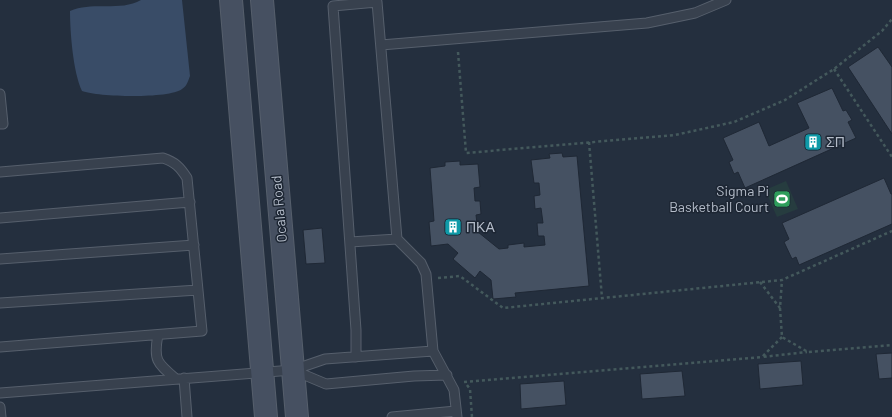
<svg xmlns="http://www.w3.org/2000/svg" width="892" height="417" font-family="Barlow,sans-serif">
	<style>
		.green { fill: #263c3f }
		.water { fill: #394c67 }
		.building { fill: #455162; stroke: #1f2835 }
		.lines { fill: none; stroke-linecap: round; stroke-linejoin: round }
		.lane-casing { stroke: #565f6c; stroke-width: 11 }
		.secondary-casing { stroke: #565f6c; stroke-width: 24 }
		.path { stroke: #44595c; stroke-width: 2.5; stroke-dasharray: 3 3; stroke-linecap: butt }
		.lane { stroke: #38414e; stroke-width: 9 }
		.secondary { stroke: #465061; stroke-width: 22 }
		.labels { text-anchor: middle; stroke-width: 3; stroke-linejoin: round; paint-order: stroke }
		.poi-label { font-size: 14px; fill: #b4bcc9; stroke: #1d2633; text-anchor: start }
		.street-label { font-size: 14px; fill: #b4bcc9; stroke: #1d2633 }
	</style>
	<rect width="100%" height="100%" fill="#242f3e"/>
	<!-- green -->
	<path class="green" d="M 786,181 L 798,209 L 777,217 L 765,190 Z"/>
	<!-- water -->
	<path class="water" d="M 141,0 L 182,0 L 190,76 C 188,81 187,86 182,89 C 169,99 98,97 82,91 C 73,72 70,32 70,11 C 93,1 120,12 141,0 Z"/>
	<!-- building -->
	<path class="building" d="M 878,47 L 892,67 L 892,134 L 848,67 Z
		M 832,88 L 843,111 L 846,110 L 852,120 L 848,122 L 856,138 L 745,188 L 738,172 L 734,174 L 729,162 L 733,160 L 723,138 L 759,122 L 769,146 L 809,128 L 797,103 Z
		M 562,153 L 563,157 L 577,156 L 589,286 L 515,293 L 516,297 L 493,299 L 491,280 L 480,271 L 475,278 L 453,259 L 458,253 L 448,244 L 431,246 L 429,222 L 434,221 L 430,168 L 445,166 L 445,162 L 460,161 L 460,165 L 478,164 L 480,187 L 474,188 L 475,201 L 480,201 L 481,214 L 476,215 L 478,232 L 499,249 L 508,248 L 508,245 L 524,243 L 524,247 L 545,245 L 544,236 L 538,236 L 537,223 L 543,223 L 541,208 L 535,209 L 534,196 L 540,195 L 539,183 L 534,183 L 531,160 L 550,158 L 549,154 Z
		M 884,178 L 891,194 L 892,194 L 892,224 L 799,265 L 796,257 L 792,259 L 784,242 L 789,239 L 782,223 Z
		M 322,228 L 325,263 L 306,264 L 303,230 Z
		M 892,353 L 892,378 L 879,379 L 876,354 Z
		M 801,361 L 803,385 L 760,389 L 758,364 Z
		M 682,371 L 685,396 L 642,399 L 640,374 Z
		M 564,381 L 566,405 L 521,409 L 520,384 Z"/>
	<g class="lines">
		<defs>
			<path id="lane" d="M 381,45 L 647,23 L 695,13 L 726,0
				M 0,94 L 3,124 L 0,124
				M 0,172 L 163,158 C 175,162 180,167 187,178 L 202,331 L 0,347
				M 0,218 L 190,202
				M 350,242 L 397,239
				M 0,259 L 194,245
				M 0,303 L 198,290
				M 158,335 C 153,360 157,363 176,379
				M 356,357 L 356,330 L 333,6 L 377,2 L 397,239 L 421,263 L 426,274 L 433,351 L 454,390 L 457,417
				M 295,371 L 326,384 L 414,376 L 447,375
				M 184,378 L 187,417
				M 0,393 L 293,370 L 325,359 L 433,351
				M 0,407 L 1,417
				M 392,417 L 456,411"/>
			<path id="secondary" d="M 231,0 L 266,417
				M 262,0 L 297,417"/>
		</defs>
		<!-- lane casing -->
		<use href="#lane" class="lane-casing"/>
		<!-- secondary casing -->
		<use href="#secondary" class="secondary-casing"/>
		<!-- path -->
		<path class="path" d="M 458,52 L 466,153 L 675,135 L 734,122 L 785,100 L 834,69 L 882,31 L 892,19
			M 834,69 L 892,157
			M 589,142 L 602,298
			M 438,278 L 460,276 L 503,308 L 782,280 L 892,231
			M 760,282 L 780,308 L 782,280
			M 780,308 L 782,337 L 808,352 L 892,345
			M 782,337 L 762,357 L 807,352
			M 464,382 L 762,357
			M 467,385 L 470,389 L 472,417"/>
		<!-- lane -->
		<use href="#lane" class="lane"/>
		<!-- secondary -->
		<use href="#secondary" class="secondary"/>
	</g>
	<!-- icons -->
	<defs>
		<symbol id="building-square" viewBox="-11 -11 22 22"><rect x="-9" y="-9" width="18" height="18" rx="4" fill="#0f9aa8" stroke="#1d2633"/><path d="M-4-6H4V6H1V3H-1V6H-4ZM-2.5-4.3h1.7v1.8h-1.7ZM.8-4.3h1.7v1.8H.8ZM-2.5-1h1.7V.8h-1.7ZM.8-1h1.7V.8H.8Z" fill="#fff"/></symbol>
		<symbol id="stadium-square" viewBox="-11 -11 22 22"><rect x="-9" y="-9" width="18" height="18" rx="4" fill="#2e9e5b" stroke="#1d2633"/><path d="M0-5a6.5 5 0 1 0 0 10a6.5 5 0 1 0 0-10ZM-3.5-1.8h7v3.6h-7Z" fill="#fff"/></symbol>
	</defs>
	<g fill-rule="evenodd">
		<use href="#building-square" x="803" y="132" width="20" height="20"/>
		<use href="#stadium-square" x="772" y="189" width="20" height="20"/>
		<use href="#building-square" x="443" y="217" width="20" height="20"/>
	</g>
	<g class="labels">
		<!-- poi labels -->
		<g class="poi-label">
			<text x="826" y="147">ΣΠ</text>
			<text x="769" y="196" text-anchor="end">Sigma Pi<tspan x="769" dy="16">Basketball Court</tspan></text>
			<text x="466" y="232">ΠΚΑ</text>
		</g>
		<!-- street labels -->
		<g class="street-label">
			<text transform="translate(279 209) rotate(-95)" y="5">Ocala Road</text>
		</g>
	</g>
</svg>
